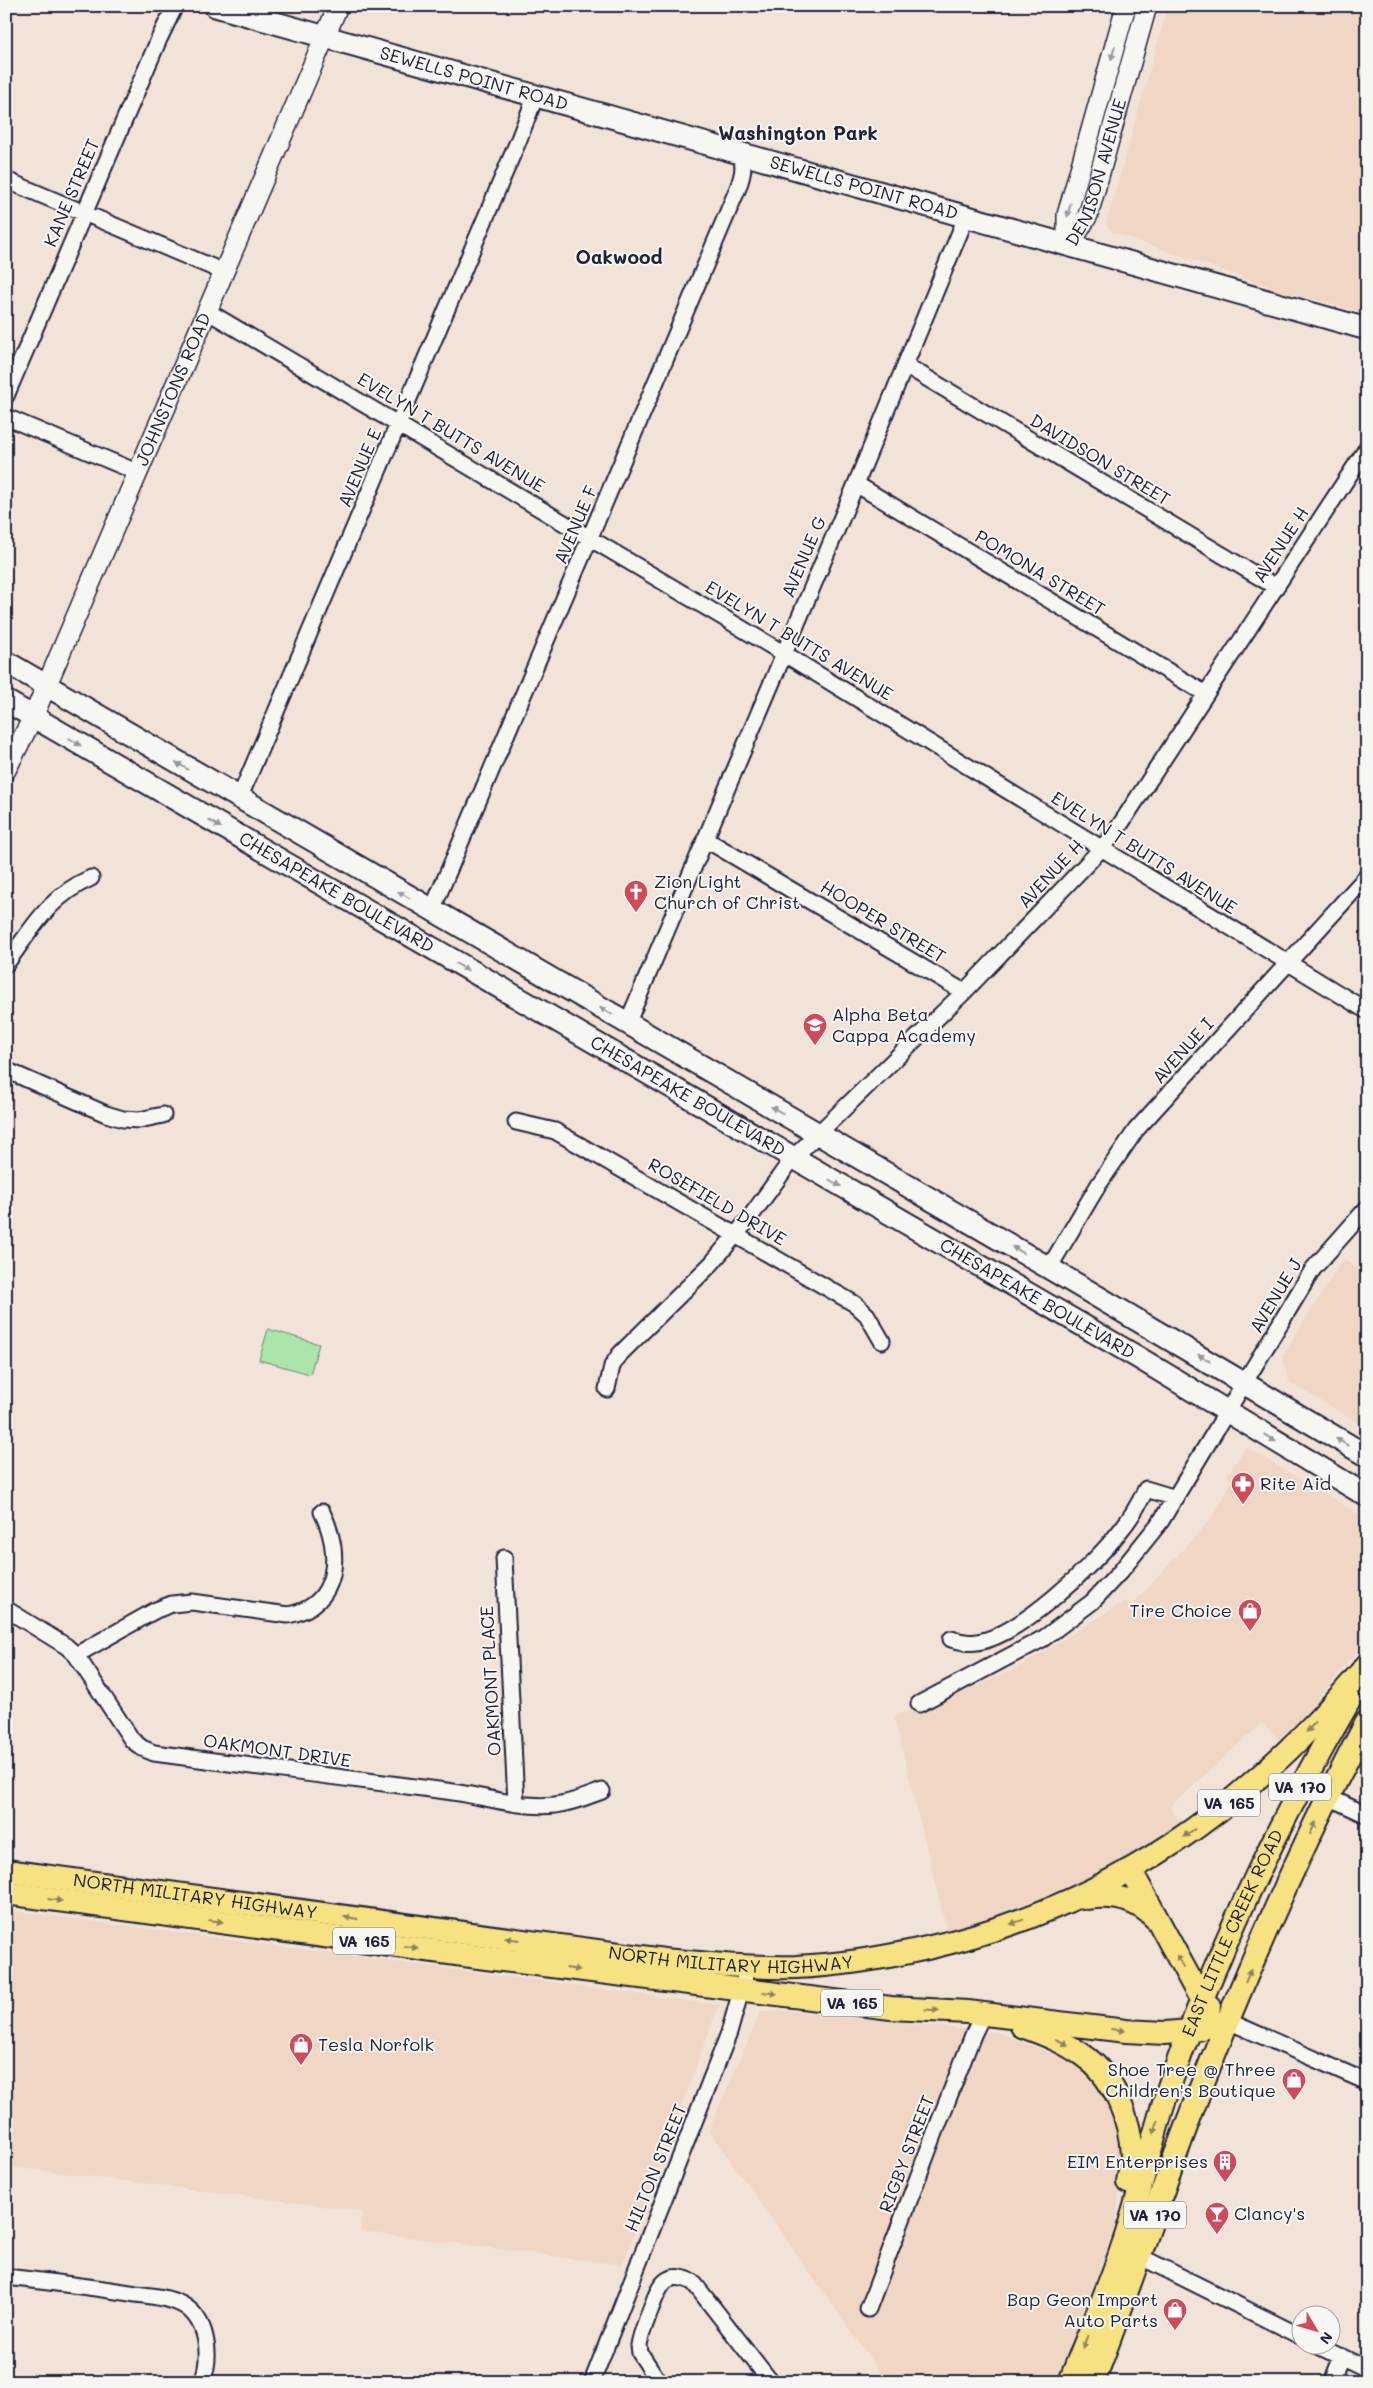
<svg xmlns="http://www.w3.org/2000/svg" width="1373" height="2388" font-family="Mali,sans-serif">
	<style>
		.built { fill: #efd6c5 }
		.green { fill: #abe5ab; stroke: #668473 }
		.lines { fill: none; stroke-linecap: round; stroke-linejoin: round }
		.minor-casing { stroke: #22223b; stroke-width: 19 }
		.tertiary-casing { stroke: #22223b; stroke-width: 22 }
		.secondary-casing { stroke: #22223b; stroke-width: 25 }
		.primary-casing { stroke: #22223b; stroke-width: 26 }
		.minor { stroke: #f6f6f2; stroke-width: 15 }
		.tertiary { stroke: #f6f6f2; stroke-width: 19 }
		.secondary { stroke: #f6f6f2; stroke-width: 21 }
		.primary { stroke: #f7e281; stroke-width: 22 }
		.oneway { fill: #9797a0 }
		.oneway2 { fill: #8c825e }
		.labels { text-anchor: middle; stroke-width: 4; stroke-linejoin: round; paint-order: stroke }
		.shield { fill: #f6f6f2; stroke: #626272; stroke-width: 1 }
		.shield-label { font-size: 16px; font-weight: bold; fill: #22223b }
		.street-label { font-size: 18px; fill: #22223b; stroke: #f6f6f2 }
		.poi-label { font-size: 18px; fill: #22223b; stroke: #f6f6f2; text-anchor: start }
		.neighbourhood-label { font-size: 19px; font-weight: bold; fill: #22223b; stroke: #f6f6f2 }
	</style>
	<rect width="100%" height="100%" fill="#f2e3d8"/>
	<filter id="ink" filterUnits="userSpaceOnUse"><feTurbulence type="fractalNoise" baseFrequency=".02" numOctaves="2"/><feDisplacementMap in="SourceGraphic" scale="10" xChannelSelector="R" yChannelSelector="G"/><feConvolveMatrix kernelMatrix="1 2 1 2 8 2 1 2 1" color-interpolation-filters="sRGB"/></filter>
	<g filter="url(#ink)">
		<!-- built -->
		<path class="built" d="M 1168,6 L 1367,6 L 1367,313 L 1285,292 L 1112,232 L 1106,224 Z
			M 1343,1259 L 1367,1274 L 1367,1428 L 1290,1383 L 1282,1357 Z
			M 1246,1447 L 1367,1519 L 1367,1639 L 1282,1742 L 1262,1723 L 1170,1807 L 1183,1826 L 1071,1891 L 949,1939 L 894,1716 L 970,1689 L 1018,1668 L 1125,1601 L 1131,1606 L 1212,1518 L 1229,1487 L 1230,1481 L 1227,1475 Z
			M 6,1910 L 719,2005 L 622,2265 L 360,2231 L 362,2211 L 6,2166 Z
			M 761,2011 L 788,2011 L 1000,2033 L 1072,2062 L 1107,2092 L 1119,2136 L 1122,2162 L 1116,2222 L 1059,2382 L 887,2382 L 709,2130 Z"/>
		<!-- green -->
		<path class="green" d="M 268,1329 L 319,1344 L 310,1374 L 259,1360 Z"/>
		<g class="lines">
			<defs>
				<path id="minor" d="M 6,180 L 224,272
					M 207,311 L 783,653 L 1367,1011
					M 905,365 L 1276,587
					M 6,396 L 159,39 L 175,6
					M 6,417 L 139,473
					M 856,484 L 1206,694
					M 239,799 L 519,139 L 536,95
					M 705,839 L 964,992
					M 432,910 L 738,188 C 743,174 745,166 740,152
					M 6,964 C 32,929 49,896 91,878
					M 627,1024 L 856,484 L 967,215
					M 6,1070 L 106,1114 L 123,1119 L 139,1120 L 163,1115
					M 516,1122 L 555,1131 L 855,1304 L 867,1315 L 882,1341
					M 1049,1268 L 1099,1184 L 1136,1130 L 1367,876
					M 607,1389 L 612,1366 L 620,1354 L 712,1263 L 748,1220 L 793,1158 L 964,992 L 1103,847 L 1116,831 L 1367,448
					M 504,1558 L 516,1803
					M 6,1609 L 66,1646 L 76,1655 L 132,1740 L 142,1748 L 154,1753 C 251,1766 349,1779 446,1791 C 481,1795 519,1809 555,1805 C 572,1803 586,1797 602,1791
					M 951,1639 C 960,1641 968,1644 977,1642 C 1018,1637 1095,1564 1120,1531 C 1131,1518 1139,1504 1146,1489 L 1176,1498
					M 76,1655 L 156,1610 L 172,1604 L 192,1602 L 288,1615 C 340,1606 342,1552 322,1512
					M 919,1704 L 1044,1638 L 1092,1602 L 1120,1572 L 1161,1521 L 1313,1269 L 1367,1208
					M 1328,1797 L 1367,1815
					M 1228,2021 L 1367,2082
					M 1133,2253 L 1300,2336
					M 6,2277 C 49,2282 93,2287 136,2294 C 151,2296 167,2297 181,2304 C 208,2318 212,2356 202,2382
					M 868,2309 L 936,2130 L 973,2035 L 983,2014
					M 1319,2346 L 1367,2369
					M 592,2382 L 729,2033 L 748,1966
					M 659,2382 L 640,2353 L 639,2345 C 641,2333 646,2322 650,2311 C 659,2288 664,2268 693,2282 L 771,2382
					M 1331,2382 L 1341,2356"/>
				<g id="tertiary">
					<path id="s1" d="M 1070,245 L 1088,215 L 1147,6"/>
					<path d="M 1070,245 L 1067,230 L 1067,215 L 1126,6"/>
					<path id="s2" d="M 6,770 L 33,717 L 338,6"/>
				</g>
				<g id="secondary">
					<path id="s3" d="M 215,6 L 1367,329"/>
					<path d="M 6,662 L 1049,1268 L 1367,1456"/>
					<path id="s4" d="M 6,701 L 1139,1358 L 1367,1496"/>
				</g>
				<g id="primary">
					<path id="s5" d="M 6,1871 L 664,1960 C 708,1964 752,1968 796,1967 C 840,1965 884,1958 927,1948 C 1111,1906 1248,1808 1367,1665"/>
					<path d="M 1131,1871 L 1202,2001 L 1209,2007"/>
					<path d="M 6,1893 L 486,1958 L 891,2008 L 968,2012 L 1126,2031 L 1165,2033 L 1190,2031 L 1228,2021"/>
					<path d="M 1087,1898 C 1112,1894 1136,1899 1154,1917"/>
					<path d="M 1022,2026 C 1044,2034 1065,2042 1084,2056 C 1114,2077 1131,2120 1132,2156 C 1132,2165 1129,2174 1128,2182"/>
					<path id="s6" d="M 1070,2382 C 1087,2337 1107,2293 1122,2248 C 1141,2194 1151,2138 1170,2084 C 1217,1951 1278,1823 1349,1701"/>
					<path d="M 1093,2382 C 1131,2285 1162,2187 1200,2090 C 1249,1965 1303,1840 1367,1722"/>
				</g>
			</defs>
			<!-- minor casing -->
			<use href="#minor" class="minor-casing"/>
			<!-- tertiary casing -->
			<use href="#tertiary" class="tertiary-casing"/>
			<!-- secondary casing -->
			<use href="#secondary" class="secondary-casing"/>
			<!-- primary casing -->
			<use href="#primary" class="primary-casing"/>
			<!-- minor -->
			<use href="#minor" class="minor"/>
			<!-- tertiary -->
			<use href="#tertiary" class="tertiary"/>
			<!-- secondary -->
			<use href="#secondary" class="secondary"/>
			<!-- primary -->
			<use href="#primary" class="primary"/>
		</g>
		<!-- one-way arrows -->
		<defs><path id="oneway-solid" d="M-6-.8H1V-3.2L6.5 0L1 3.2V.8H-6Z" transform="scale(1.25)"/></defs>
		<g class="oneway">
			<use href="#oneway-solid" transform="translate(1113 53) rotate(106)"/>
			<use href="#oneway-solid" transform="translate(1069 210) rotate(103)"/>
			<use href="#oneway-solid" transform="translate(75 742) rotate(31)"/>
			<use href="#oneway-solid" transform="translate(182 766) rotate(-150)"/>
			<use href="#oneway-solid" transform="translate(215 824) rotate(30)"/>
			<use href="#oneway-solid" transform="translate(404 895) rotate(-150)"/>
			<use href="#oneway-solid" transform="translate(462 967) rotate(30)"/>
			<use href="#oneway-solid" transform="translate(606 1011) rotate(-150)"/>
			<use href="#oneway-solid" transform="translate(777 1110) rotate(-150)"/>
			<use href="#oneway-solid" transform="translate(835 1183) rotate(30)"/>
			<use href="#oneway-solid" transform="translate(1018 1250) rotate(-150)"/>
			<use href="#oneway-solid" transform="translate(1204 1358) rotate(-149)"/>
			<use href="#oneway-solid" transform="translate(1270 1438) rotate(31)"/>
			<use href="#oneway-solid" transform="translate(1342 1442) rotate(-149)"/>
		</g>
		<g class="oneway2">
			<use href="#oneway-solid" transform="translate(1311 1727) rotate(133)"/>
			<use href="#oneway-solid" transform="translate(1313 1828) rotate(-65)"/>
			<use href="#oneway-solid" transform="translate(1189 1833) rotate(144)"/>
			<use href="#oneway-solid" transform="translate(55 1900) rotate(8)"/>
			<use href="#oneway-solid" transform="translate(351 1918) rotate(-172)"/>
			<use href="#oneway-solid" transform="translate(216 1921) rotate(8)"/>
			<use href="#oneway-solid" transform="translate(1017 1922) rotate(160)"/>
			<use href="#oneway-solid" transform="translate(512 1939) rotate(-172)"/>
			<use href="#oneway-solid" transform="translate(411 1947) rotate(8)"/>
			<use href="#oneway-solid" transform="translate(1180 1961) rotate(-119)"/>
			<use href="#oneway-solid" transform="translate(573 1969) rotate(7)"/>
			<use href="#oneway-solid" transform="translate(1248 1976) rotate(-67)"/>
			<use href="#oneway-solid" transform="translate(770 1993) rotate(7)"/>
			<use href="#oneway-solid" transform="translate(932 2010) rotate(3)"/>
			<use href="#oneway-solid" transform="translate(1118 2030) rotate(7)"/>
			<use href="#oneway-solid" transform="translate(1062 2042) rotate(25)"/>
			<use href="#oneway-solid" transform="translate(1156 2127) rotate(108)"/>
			<use href="#oneway-solid" transform="translate(1085 2342) rotate(111)"/>
		</g>
	</g>
	<!-- icons -->
	<defs>
		<symbol id="church-pin" viewBox="-11 -11 22 30"><path d="M0 17L-7.5 6A9.5 9.5 0 1 1 7.5 6Z" fill="#d1495b" stroke="#f6f6f2"/><path d="M-1.2-6h2.4v3.5h3.3v2.4h-3.3V6h-2.4V-.1h-3.3v-2.4h3.3Z" fill="#fff"/></symbol>
		<symbol id="school-pin" viewBox="-11 -11 22 30"><path d="M0 17L-7.5 6A9.5 9.5 0 1 1 7.5 6Z" fill="#d1495b" stroke="#f6f6f2"/><path d="M0-5L7-2L0 1L-7-2ZM-4 1L0 2.5L4 1V4Q0 6-4 4Z" fill="#fff"/></symbol>
		<symbol id="pharmacy-pin" viewBox="-11 -11 22 30"><path d="M0 17L-7.5 6A9.5 9.5 0 1 1 7.5 6Z" fill="#d1495b" stroke="#f6f6f2"/><path d="M-2-6h4v4h4v4h-4v4h-4v-4h-4v-4h4Z" fill="#fff"/></symbol>
		<symbol id="shop-pin" viewBox="-11 -11 22 30"><path d="M0 17L-7.5 6A9.5 9.5 0 1 1 7.5 6Z" fill="#d1495b" stroke="#f6f6f2"/><path d="M-5-2.5h2.3a2.7 3.5 0 0 1 5.4 0H5L5.5 6h-11ZM-1.5-2.5h3a1.5 2.3 0 0 0-3 0Z" fill="#fff"/></symbol>
		<symbol id="building-pin" viewBox="-11 -11 22 30"><path d="M0 17L-7.5 6A9.5 9.5 0 1 1 7.5 6Z" fill="#d1495b" stroke="#f6f6f2"/><path d="M-4-6H4V6H1V3H-1V6H-4ZM-2.5-4.3h1.7v1.8h-1.7ZM.8-4.3h1.7v1.8H.8ZM-2.5-1h1.7V.8h-1.7ZM.8-1h1.7V.8H.8Z" fill="#fff"/></symbol>
		<symbol id="bar-pin" viewBox="-11 -11 22 30"><path d="M0 17L-7.5 6A9.5 9.5 0 1 1 7.5 6Z" fill="#d1495b" stroke="#f6f6f2"/><path d="M-6-5H6L.8 .8V4.5H3.5V6h-7V4.5H-.8V.8Z" fill="#fff"/></symbol>
	</defs>
	<g fill-rule="evenodd">
		<use href="#church-pin" x="622" y="878" width="28" height="38"/>
		<use href="#school-pin" x="801" y="1011" width="28" height="38"/>
		<use href="#pharmacy-pin" x="1229" y="1470" width="28" height="38"/>
		<use href="#shop-pin" x="1236" y="1597" width="28" height="38"/>
		<use href="#shop-pin" x="287" y="2031" width="28" height="38"/>
		<use href="#shop-pin" x="1280" y="2066" width="28" height="38"/>
		<use href="#building-pin" x="1211" y="2148" width="28" height="38"/>
		<use href="#bar-pin" x="1203" y="2200" width="28" height="38"/>
		<use href="#shop-pin" x="1161" y="2296" width="28" height="38"/>
	</g>
	<g class="labels">
		<!-- shield labels -->
		<g class="shield">
			<rect x="1269" y="1773.5" width="62" height="27" rx="4"/>
			<rect x="1198" y="1789.5" width="62" height="27" rx="4"/>
			<rect x="333" y="1927.5" width="62" height="27" rx="4"/>
			<rect x="821" y="1989.5" width="62" height="27" rx="4"/>
			<rect x="1124" y="2201.5" width="62" height="27" rx="4"/>
		</g>
		<g class="shield-label">
			<text x="1300" y="1793">VA 170</text>
			<text x="1229" y="1809">VA 165</text>
			<text x="364" y="1947">VA 165</text>
			<text x="852" y="2009">VA 165</text>
			<text x="1155" y="2221">VA 170</text>
		</g>
		<!-- street labels -->
		<g class="street-label">
			<text dy="6" stroke="none"><textPath href="#s3" startOffset="269">SEWELLS POINT ROAD</textPath></text>
			<text dy="6" stroke="none"><textPath href="#s1" startOffset="78">DENISON AVENUE</textPath></text>
			<text dy="6" stroke="none"><textPath href="#s3" startOffset="674">SEWELLS POINT ROAD</textPath></text>
			<text transform="translate(72 193) rotate(-67)" y="6">KANE STREET</text>
			<text dy="6" stroke="none"><textPath href="#s2" startOffset="416">JOHNSTONS ROAD</textPath></text>
			<text transform="translate(451 433) rotate(31)" y="6">EVELYN T BUTTS AVENUE</text>
			<text transform="translate(1100 460) rotate(31)" y="6">DAVIDSON STREET</text>
			<text transform="translate(360 468) rotate(-67)" y="6">AVENUE E</text>
			<text transform="translate(576 525) rotate(-67)" y="6">AVENUE F</text>
			<text transform="translate(1281 545) rotate(-57)" y="6">AVENUE H</text>
			<text transform="translate(804 557) rotate(-67)" y="6">AVENUE G</text>
			<text transform="translate(1040 573) rotate(31)" y="6">POMONA STREET</text>
			<text transform="translate(799 641) rotate(31)" y="6">EVELYN T BUTTS AVENUE</text>
			<text transform="translate(1144 853) rotate(32)" y="6">EVELYN T BUTTS AVENUE</text>
			<text transform="translate(1051 874) rotate(-47)" y="6">AVENUE H</text>
			<text dy="6" stroke="none"><textPath href="#s4" startOffset="382">CHESAPEAKE BOULEVARD</textPath></text>
			<text transform="translate(883 922) rotate(31)" y="6">HOOPER STREET</text>
			<text transform="translate(1183 1051) rotate(-48)" y="6">AVENUE I</text>
			<text dy="6" stroke="none"><textPath href="#s4" startOffset="788">CHESAPEAKE BOULEVARD</textPath></text>
			<text transform="translate(717 1202) rotate(30)" y="6">ROSEFIELD DRIVE</text>
			<text transform="translate(1276 1296) rotate(-59)" y="6">AVENUE J</text>
			<text dy="6" stroke="none"><textPath href="#s4" startOffset="1192">CHESAPEAKE BOULEVARD</textPath></text>
			<text transform="translate(491 1681) rotate(-93)" y="6">OAKMONT PLACE</text>
			<text transform="translate(277 1751) rotate(8)" y="6">OAKMONT DRIVE</text>
			<text dy="6" stroke="none"><textPath href="#s5" startOffset="191">NORTH MILITARY HIGHWAY</textPath></text>
			<text dy="6" stroke="none"><textPath href="#s6" startOffset="478">EAST LITTLE CREEK ROAD</textPath></text>
			<text dy="6" stroke="none"><textPath href="#s5" startOffset="731">NORTH MILITARY HIGHWAY</textPath></text>
			<text transform="translate(907 2154) rotate(-69)" y="6">RIGBY STREET</text>
			<text transform="translate(656 2168) rotate(-68)" y="6">HILTON STREET</text>
		</g>
		<!-- poi labels -->
		<g class="poi-label">
			<text x="654" y="888">Zion Light<tspan x="654" dy="21">Church of Christ</tspan></text>
			<text x="832" y="1021">Alpha Beta<tspan x="832" dy="21">Cappa Academy</tspan></text>
			<text x="1260" y="1490">Rite Aid</text>
			<text x="1232" y="1617" text-anchor="end">Tire Choice</text>
			<text x="318" y="2051">Tesla Norfolk</text>
			<text x="1276" y="2076" text-anchor="end">Shoe Tree @ Three<tspan x="1276" dy="21">Children's Boutique</tspan></text>
			<text x="1208" y="2168" text-anchor="end">EIM Enterprises</text>
			<text x="1234" y="2220">Clancy's</text>
			<text x="1158" y="2306" text-anchor="end">Bap Geon Import<tspan x="1158" dy="21">Auto Parts</tspan></text>
		</g>
		<!-- neighbourhood labels -->
		<g class="neighbourhood-label">
			<text x="798" y="140">Washington Park</text>
			<text x="619" y="264">Oakwood</text>
		</g>
	</g>
	<!-- margin -->
	<rect width="1373" height="2388" fill="none" stroke="#f6f6f2" stroke-width="25"/>
	<rect x="12" y="12" width="1348" height="2363" fill="none" stroke="#22223b" stroke-width="2" filter="url(#ink)"/>
	<!-- north arrow -->
	<g transform="translate(1316 2330) rotate(128)"><circle r="24" fill="#f6f6f2" stroke="#a1a1a9"/>
	<path d="M0-4L9 19L0 12L-9 19Z" fill="#d1495b"/>
	<text y="-8" font-size="14" font-weight="bold" text-anchor="middle" fill="#22223b">N</text>
	</g>
</svg>
